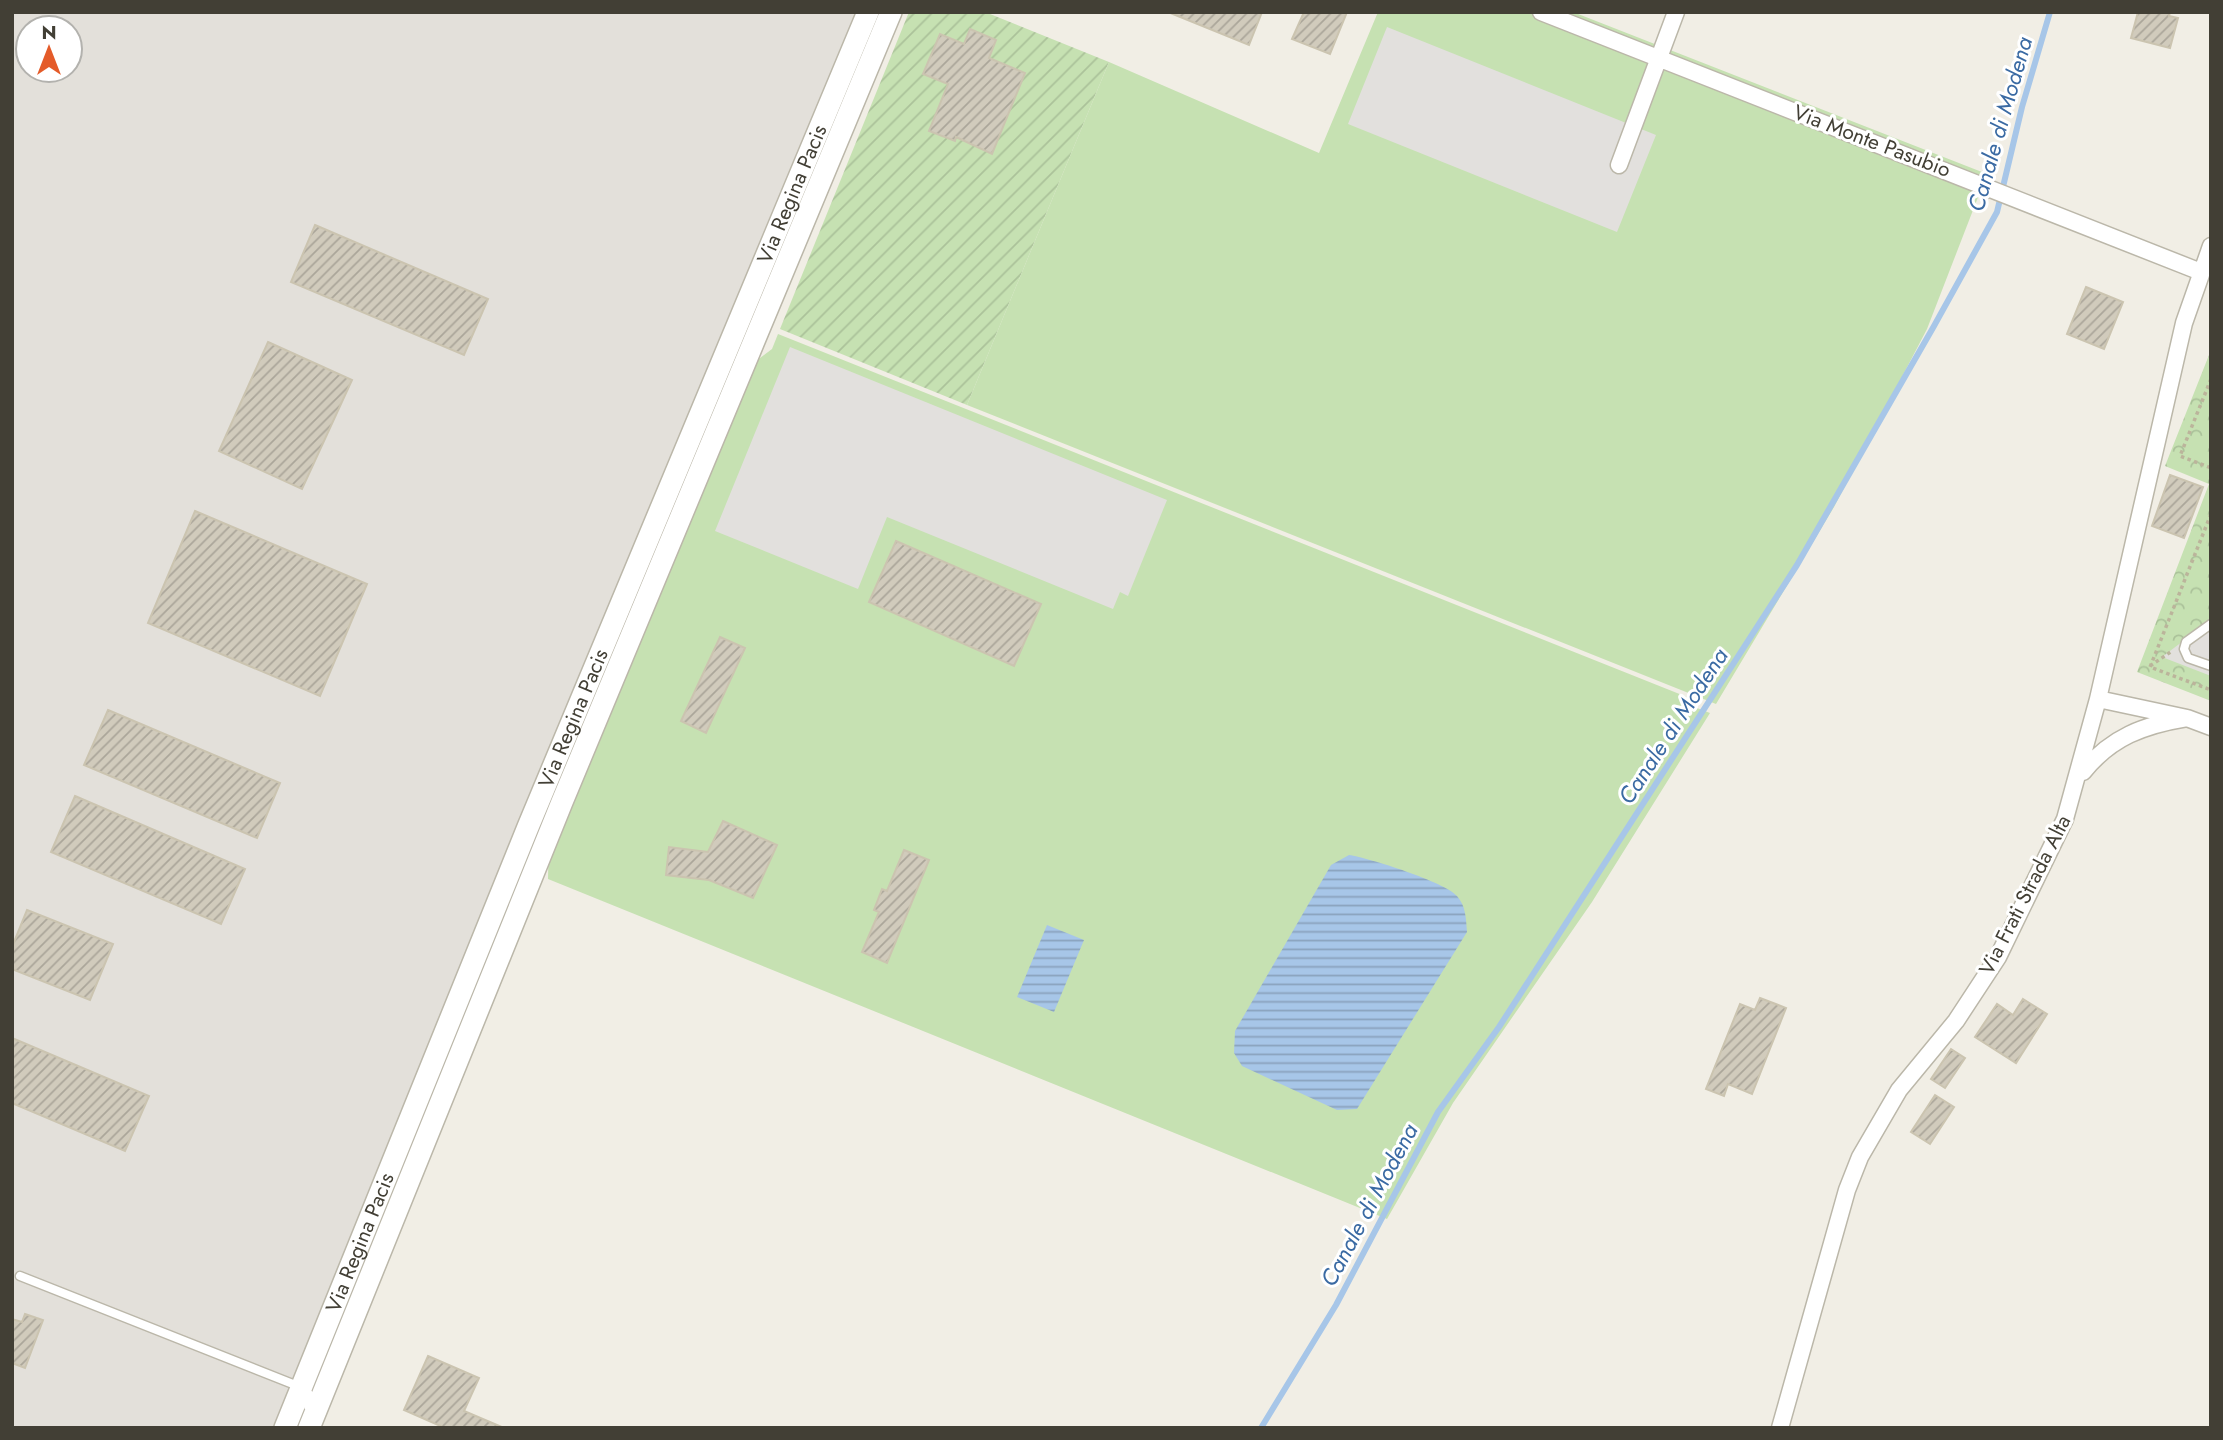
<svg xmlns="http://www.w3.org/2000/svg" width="2223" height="1440" font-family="Jost,sans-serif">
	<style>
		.industrial { fill: #e3e0da; fill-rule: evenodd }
		.forest { fill: url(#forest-crowns) }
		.garden { fill: url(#garden-furrows) }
		.pitch { fill: #c6e1b2 }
		.parking { fill: #e2e0dd }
		.water { fill: url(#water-rules) }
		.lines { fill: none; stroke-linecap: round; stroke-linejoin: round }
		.stream { stroke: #a7c6e8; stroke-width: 6 }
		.building { fill: url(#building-hatch); stroke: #cbc4b0; stroke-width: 2 }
		.service-casing { stroke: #bbb7a9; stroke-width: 11 }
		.minor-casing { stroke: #bbb7a9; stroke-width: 19 }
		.tertiary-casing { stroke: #bbb7a9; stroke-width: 24 }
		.path { stroke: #bbb49b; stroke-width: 3.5; stroke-dasharray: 3.5 3.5; stroke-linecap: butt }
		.service { stroke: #fff; stroke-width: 8 }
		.minor { stroke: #fff; stroke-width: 16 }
		.tertiary { stroke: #fff; stroke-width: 21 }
		.labels { text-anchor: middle; stroke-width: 6; stroke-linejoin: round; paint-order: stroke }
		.street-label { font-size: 21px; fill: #423f35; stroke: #fff }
		.water-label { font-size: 23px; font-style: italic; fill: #3a6aa3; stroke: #fff }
	</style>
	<defs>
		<pattern id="forest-crowns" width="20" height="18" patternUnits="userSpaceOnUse" patternTransform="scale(1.75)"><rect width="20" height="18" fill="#c6e1b2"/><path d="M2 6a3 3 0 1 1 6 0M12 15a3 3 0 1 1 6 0" fill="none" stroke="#abc29a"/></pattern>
		<pattern id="garden-furrows" width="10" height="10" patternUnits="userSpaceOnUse" patternTransform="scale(1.75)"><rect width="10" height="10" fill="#c6e1b2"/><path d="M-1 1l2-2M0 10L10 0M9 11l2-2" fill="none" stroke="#abc29a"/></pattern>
		<pattern id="water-rules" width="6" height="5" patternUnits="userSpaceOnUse" patternTransform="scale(1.75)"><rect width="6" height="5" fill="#a7c6e8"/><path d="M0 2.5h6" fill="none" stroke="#8aa2bd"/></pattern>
		<pattern id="building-hatch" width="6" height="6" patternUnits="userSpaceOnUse" patternTransform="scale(1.75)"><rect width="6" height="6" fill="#d1cbbc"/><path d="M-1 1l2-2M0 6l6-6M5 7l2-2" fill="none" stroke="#aba69a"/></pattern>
	</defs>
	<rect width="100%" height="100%" fill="#f1eee5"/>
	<!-- industrial -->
	<path class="industrial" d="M 12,12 L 861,12 L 275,1428 L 12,1428 ZM 28,28 L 70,28 L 70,70 L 28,70 Z"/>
	<!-- forest -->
	<path class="forest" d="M 2211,350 L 2211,701 L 2137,672 L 2209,484 L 2165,466 Z"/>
	<!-- garden -->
	<path class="garden" d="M 909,12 L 985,12 L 1109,62 L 967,405 L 780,329 Z"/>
	<!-- pitch -->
	<path class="pitch" d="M 1378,12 L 1573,12 L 1987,174 L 1927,329 L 1834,507 L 1716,704 L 967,405 L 1109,62 L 1319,153 Z
		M 778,334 L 1687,697 L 1684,703 L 1710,713 L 1592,902 L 1453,1103 L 1387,1219 L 548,879 L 549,830 L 730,381 L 772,349 Z"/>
	<!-- parking -->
	<path class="parking" d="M 1387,27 L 1656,135 L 1617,232 L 1348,124 Z
		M 790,347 L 1167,500 L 1128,596 L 1120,592 L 1113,609 L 887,517 L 858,589 L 715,531 Z
		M 2211,620 L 2211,676 L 2162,657 Z"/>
	<!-- water -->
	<path class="water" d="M 1349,855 C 1369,858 1445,882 1457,896 C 1466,906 1466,919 1467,932 L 1357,1109 L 1337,1110 L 1242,1066 L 1234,1053 L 1235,1031 L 1331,865 Z
		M 1047,925 L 1084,940 L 1054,1012 L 1017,997 Z"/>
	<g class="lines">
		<!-- stream -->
		<path class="stream" d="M 1261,1428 L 1336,1305 L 1438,1112 L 1499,1027 L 1797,565 L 1934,326 L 1997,212 L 2022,107 L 2050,12"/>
	</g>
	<!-- building -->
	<path class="building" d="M 1168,12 L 1262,12 L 1249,45 Z
		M 1304,12 L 1347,12 L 1330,54 L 1292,39 Z
		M 2138,12 L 2170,12 L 2169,16 L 2178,18 L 2170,48 L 2131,38 Z
		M 970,29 L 996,40 L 989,58 L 1025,73 L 992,154 L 956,137 L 955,141 L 929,131 L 948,84 L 923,74 L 940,34 L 964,44 Z
		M 315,225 L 488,299 L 464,355 L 291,282 Z
		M 2086,287 L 2123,302 L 2104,349 L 2067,334 Z
		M 268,342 L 352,380 L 302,489 L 219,451 Z
		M 2170,475 L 2203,487 L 2184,538 L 2152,526 Z
		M 195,511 L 367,584 L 320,696 L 148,623 Z
		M 896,541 L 1041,604 L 1014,666 L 869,602 Z
		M 720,637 L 745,648 L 706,733 L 681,721 Z
		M 108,710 L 280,783 L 257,838 L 84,765 Z
		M 75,796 L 245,869 L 221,924 L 51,852 Z
		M 723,821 L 777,845 L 753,898 L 709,880 L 666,875 L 669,847 L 708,852 Z
		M 904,850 L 929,860 L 887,963 L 862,952 L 879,912 L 874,910 L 882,889 L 887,891 Z
		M 27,910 L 113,944 L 90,1000 L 12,969 L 12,947 Z
		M 1760,998 L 1786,1008 L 1752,1094 L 1728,1084 L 1724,1096 L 1706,1089 L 1740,1004 L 1755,1010 Z
		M 2023,999 L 2047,1014 L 2016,1063 L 1975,1037 L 1997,1004 L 2013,1015 Z
		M 12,1038 L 149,1096 L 125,1151 L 12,1103 Z
		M 1951,1049 L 1965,1058 L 1945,1088 L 1931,1079 Z
		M 1935,1095 L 1954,1107 L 1930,1144 L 1911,1132 Z
		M 25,1314 L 43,1320 L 25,1368 L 12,1363 L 12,1319 L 22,1322 Z
		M 428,1356 L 479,1378 L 464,1411 L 504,1428 L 445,1428 L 404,1410 Z"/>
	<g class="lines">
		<defs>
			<path id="service" d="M 2211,624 L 2186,642 L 2184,649 L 2188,658 L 2211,666
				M 20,1276 L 303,1388 L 311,1396 L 308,1406"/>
			<path id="minor" d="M 1541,12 L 2201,272
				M 1619,165 L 1676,12
				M 2098,699 L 2187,718 L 2211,727
				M 2083,772 C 2111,737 2144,725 2187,718
				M 1780,1428 L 1847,1190 L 1860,1157 L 1899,1090 L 1956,1021 L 1998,957 L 2065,819 L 2098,699 L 2184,323 L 2211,246"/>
			<g id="tertiary">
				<path id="s1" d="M 285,1428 L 528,827 L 868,12"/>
				<path d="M 309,1428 L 562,802 L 891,12"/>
			</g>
		</defs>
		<!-- service casing -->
		<use href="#service" class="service-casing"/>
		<!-- minor casing -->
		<use href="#minor" class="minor-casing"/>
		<!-- tertiary casing -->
		<use href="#tertiary" class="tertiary-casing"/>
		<!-- path -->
		<path class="path" d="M 2211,379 L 2180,456 L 2211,468
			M 2211,514 L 2150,667 L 2211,690
			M 2150,666 L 2172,651"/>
		<!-- service -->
		<use href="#service" class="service"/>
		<!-- minor -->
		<use href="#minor" class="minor"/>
		<!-- tertiary -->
		<use href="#tertiary" class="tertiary"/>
	</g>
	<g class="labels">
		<!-- street labels -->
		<g class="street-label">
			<text transform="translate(1872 141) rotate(21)" y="7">Via Monte Pasubio</text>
			<text dy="7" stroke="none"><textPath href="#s1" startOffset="1334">Via Regina Pacis</textPath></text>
			<text dy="7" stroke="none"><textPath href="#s1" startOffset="766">Via Regina Pacis</textPath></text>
			<text transform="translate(2025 895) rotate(-63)" y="7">Via Frati Strada Alta</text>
			<text dy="7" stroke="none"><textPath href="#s1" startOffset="200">Via Regina Pacis</textPath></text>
		</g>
		<!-- water labels -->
		<g class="water-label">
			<text transform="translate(2000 124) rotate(-74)" y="8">Canale di Modena</text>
			<text transform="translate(1673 726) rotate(-57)" y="8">Canale di Modena</text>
			<text transform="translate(1369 1205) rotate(-62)" y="8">Canale di Modena</text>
		</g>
	</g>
	<!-- border -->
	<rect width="2223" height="1440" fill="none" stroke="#423f35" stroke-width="28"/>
	<!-- north arrow -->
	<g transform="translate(49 49)"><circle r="33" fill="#ffffff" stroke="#b3b2ae" stroke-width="2"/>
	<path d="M0-5L12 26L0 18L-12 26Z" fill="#e45b29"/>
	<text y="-10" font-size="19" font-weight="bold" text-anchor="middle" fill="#423f35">N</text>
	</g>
</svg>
